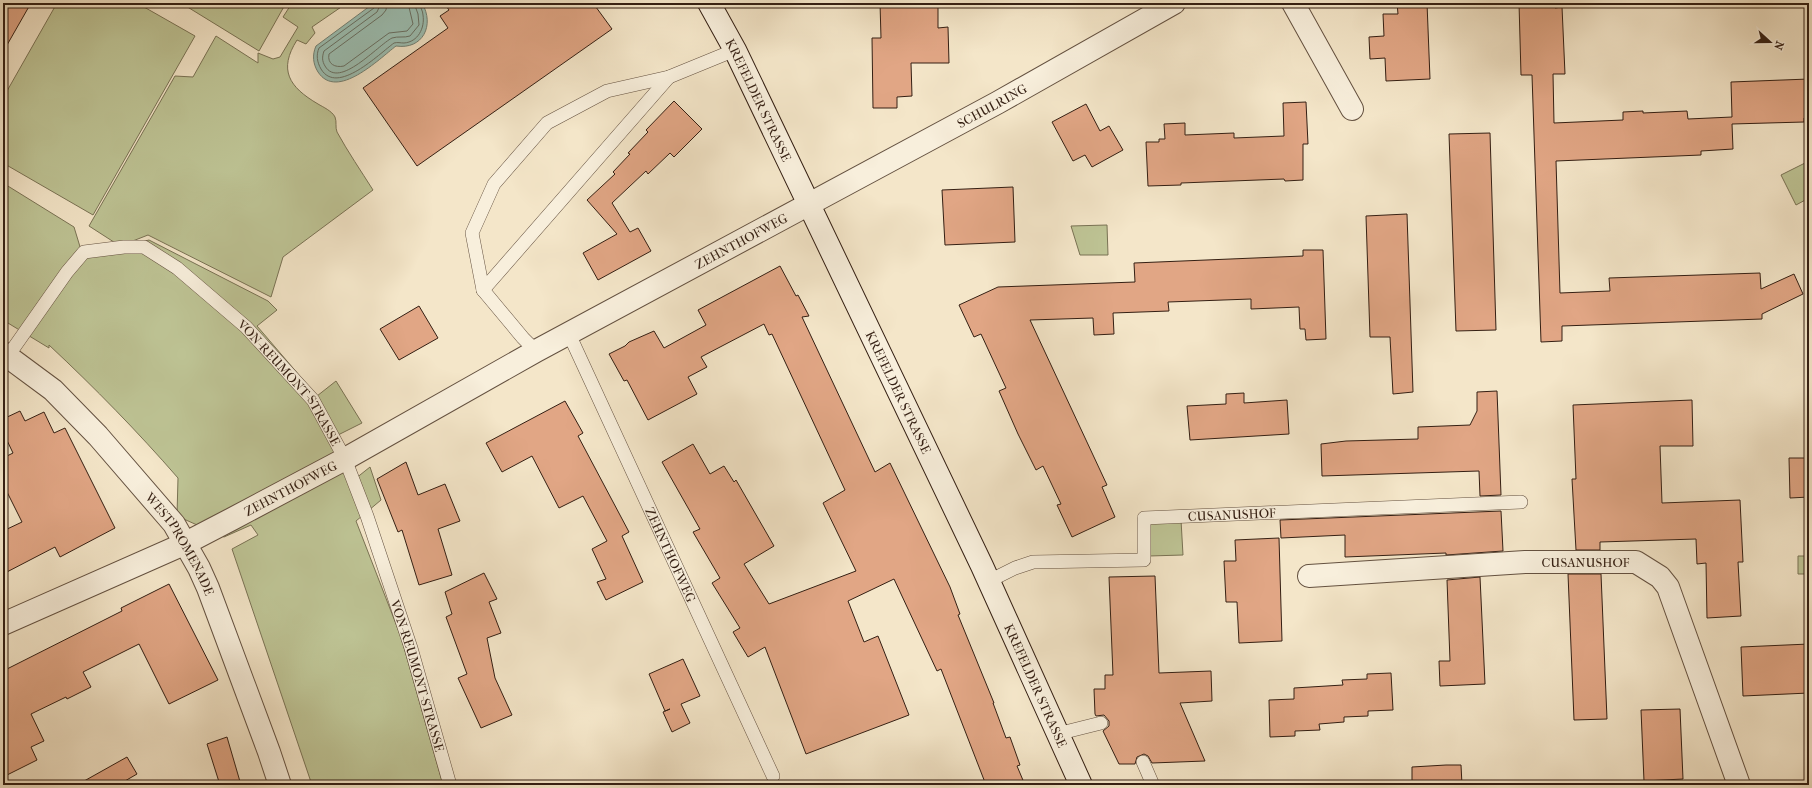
<svg xmlns="http://www.w3.org/2000/svg" width="1812" height="788" font-family="'IM FELL French Canon',serif">
	<style>
		.green { fill: #bec495; stroke: #797254 }
		.water { fill: #9cc0b4; stroke: #728074 }
		.lines { fill: none; stroke-linecap: round; stroke-linejoin: round }
		.shore { stroke: #687064; stroke-width: 1 }
		.building { fill: #e1a685; stroke: #341f13 }
		.lane-casing { stroke: #645140; stroke-width: 14 }
		.street-casing { stroke: #645140; stroke-width: 24 }
		.secondary-casing { stroke: #341f13; stroke-width: 24 }
		.lane { stroke: #f8efdc; stroke-width: 13 }
		.street { stroke: #f8efdc; stroke-width: 22 }
		.secondary { stroke: #f8efdc; stroke-width: 22 }
		.labels { text-anchor: middle; stroke-width: 3.5; stroke-linejoin: round; paint-order: stroke }
		.street-label { font-size: 13px; fill: #341f13; stroke: #f8efdc }
	</style>
	<rect width="100%" height="100%" fill="#f4e6c9"/>
	<filter id="stains"><feTurbulence type="fractalNoise" baseFrequency=".005" numOctaves="4"/><feColorMatrix values="0 0 0 0 .2 0 0 0 0 .09 0 0 0 0 .02 0 0 0 .5 -.17"/></filter>
	<radialGradient id="worn" r=".72"><stop offset=".6" stop-color="#630" stop-opacity="0"/><stop offset="1" stop-color="#630" stop-opacity=".3"/></radialGradient>
	<!-- green -->
	<path class="green" d="M 57,3 L 137,3 L 195,36 L 93,215 L 3,163 L 3,98 Z
		M 181,3 L 286,3 L 259,51 Z
		M 292,3 L 347,3 L 312,27 L 315,33 L 306,44 L 297,40 C 278,70 289,87 318,104 C 323,107 332,111 335,117 C 337,122 335,127 337,132 C 348,152 361,171 373,190 L 283,257 L 271,297 L 148,235 L 120,246 L 89,226 L 175,76 L 193,77 L 216,36 L 258,63 L 258,53 L 273,59 L 280,57 L 298,27 L 283,17 Z
		M 1809,161 L 1809,198 L 1796,205 L 1781,175 Z
		M 3,183 L 74,227 L 81,250 L 86,256 L 149,240 L 268,301 L 277,310 L 257,326 L 317,396 L 336,381 L 362,423 L 336,436 L 355,479 L 370,467 L 381,500 L 356,521 L 401,637 L 443,785 L 312,785 L 232,549 L 258,535 L 251,525 L 224,537 L 177,516 L 178,478 C 138,432 95,388 49,345 L 49,348 L 3,320 Z
		M 1107,225 L 1108,255 L 1080,255 L 1071,226 Z
		M 1181,520 L 1183,555 L 1149,556 L 1148,521 Z
		M 1798,556 L 1809,556 L 1809,574 L 1798,574 Z"/>
	<!-- water -->
	<path class="water" d="M 374,3 L 422,3 C 435,25 423,50 396,46 C 379,59 337,101 318,72 C 313,64 312,55 316,46 Z"/>
	<g class="lines">
		<!-- shore -->
		<path class="shore" d="M 376,3 L 374,8 L 319,48 C 316,55 317,62 321,69 C 337,96 379,54 394,43 C 398,42 400,43 404,43 C 418,42 425,28 423,15 C 423,11 420,7 419,3
			M 381,3 L 377,12 L 324,51 C 322,57 322,61 325,66 C 339,90 378,45 392,38 C 398,36 404,38 410,36 L 419,25 L 418,14 L 414,3
			M 387,3 L 386,10 L 382,15 L 329,54 C 327,64 335,68 344,66 L 389,33 L 407,31 L 413,24 L 408,3"/>
	</g>
	<!-- building -->
	<path class="building" d="M 3,3 L 31,3 L 3,52 Z
		M 444,3 L 593,3 L 612,29 L 417,166 L 363,88 L 448,28 L 440,16 L 449,10 Z
		M 880,3 L 938,3 L 938,28 L 948,27 L 949,63 L 911,63 L 912,96 L 897,97 L 897,108 L 873,108 L 872,38 L 881,38 Z
		M 1397,3 L 1427,3 L 1430,79 L 1386,81 L 1385,58 L 1370,59 L 1369,37 L 1384,36 L 1383,14 L 1398,14 Z
		M 1519,3 L 1555,3 L 1555,8 L 1562,7 L 1565,74 L 1553,74 L 1554,123 L 1623,120 L 1623,112 L 1643,111 L 1643,113 L 1687,111 L 1688,119 L 1732,117 L 1731,82 L 1809,79 L 1809,118 L 1804,118 L 1804,122 L 1732,124 L 1733,149 L 1701,151 L 1701,155 L 1556,161 L 1560,293 L 1610,291 L 1609,278 L 1760,273 L 1761,289 L 1794,274 L 1803,294 L 1762,314 L 1762,319 L 1562,326 L 1562,341 L 1541,342 L 1532,75 L 1521,75 Z
		M 674,101 L 702,129 L 674,157 L 670,153 L 648,174 L 646,171 L 612,203 L 630,232 L 638,228 L 651,251 L 598,280 L 583,253 L 617,234 L 587,200 L 615,174 L 613,172 L 630,154 L 628,153 L 648,132 L 646,130 Z
		M 1306,102 L 1308,144 L 1303,144 L 1303,180 L 1285,181 L 1284,179 L 1181,183 L 1181,185 L 1148,186 L 1146,142 L 1159,142 L 1159,139 L 1165,139 L 1164,124 L 1185,123 L 1185,135 L 1234,133 L 1234,138 L 1284,136 L 1283,103 Z
		M 1086,104 L 1100,131 L 1109,126 L 1123,150 L 1092,167 L 1085,155 L 1073,161 L 1052,122 Z
		M 1490,133 L 1496,330 L 1456,331 L 1449,134 Z
		M 1013,187 L 1015,242 L 945,245 L 942,190 Z
		M 1407,214 L 1413,392 L 1393,394 L 1390,337 L 1370,337 L 1366,216 Z
		M 1303,250 L 1323,250 L 1326,339 L 1306,340 L 1305,329 L 1300,329 L 1299,307 L 1251,309 L 1251,299 L 1168,302 L 1169,311 L 1113,313 L 1114,334 L 1094,335 L 1093,318 L 1030,320 L 1107,485 L 1102,487 L 1115,517 L 1072,537 L 1057,505 L 1061,504 L 1043,466 L 1036,470 L 1018,434 L 999,391 L 1006,388 L 981,334 L 974,337 L 959,305 L 998,287 L 1135,282 L 1134,263 L 1303,256 Z
		M 780,266 L 796,296 L 798,295 L 809,316 L 802,317 L 875,472 L 890,463 L 950,587 L 960,614 L 958,615 L 994,703 L 993,703 L 1006,738 L 1010,737 L 1020,765 L 1017,766 L 1025,785 L 986,785 L 941,669 L 937,671 L 894,579 L 848,601 L 864,642 L 878,636 L 909,715 L 806,754 L 765,647 L 748,657 L 733,632 L 740,628 L 712,583 L 720,578 L 693,532 L 700,529 L 662,462 L 693,444 L 710,474 L 724,466 L 734,482 L 736,480 L 774,546 L 744,564 L 769,604 L 856,571 L 823,503 L 845,490 L 772,334 L 769,335 L 764,324 L 701,357 L 707,367 L 688,377 L 697,394 L 648,420 L 627,380 L 624,381 L 609,354 L 625,346 L 629,342 L 654,331 L 664,348 L 706,325 L 698,310 Z
		M 419,306 L 438,338 L 399,360 L 380,329 Z
		M 1497,391 L 1501,495 L 1480,496 L 1479,471 L 1322,476 L 1321,444 L 1346,441 L 1418,439 L 1418,427 L 1470,425 L 1477,411 L 1477,392 Z
		M 1244,393 L 1244,403 L 1287,400 L 1289,434 L 1190,440 L 1187,406 L 1226,404 L 1226,394 Z
		M 1692,400 L 1693,446 L 1660,446 L 1662,503 L 1740,500 L 1743,562 L 1738,562 L 1741,616 L 1707,618 L 1706,563 L 1697,564 L 1696,539 L 1600,542 L 1600,550 L 1576,550 L 1572,479 L 1576,479 L 1573,405 Z
		M 565,401 L 583,433 L 578,436 L 629,532 L 622,536 L 643,582 L 606,600 L 597,582 L 606,579 L 592,549 L 607,541 L 583,496 L 559,508 L 532,456 L 502,472 L 486,443 Z
		M 20,411 L 25,421 L 44,412 L 54,433 L 65,428 L 115,528 L 60,557 L 55,547 L 3,574 L 3,531 L 22,522 L 3,484 L 3,458 L 13,453 L 3,432 L 3,419 Z
		M 1789,458 L 1809,458 L 1809,497 L 1790,498 Z
		M 406,462 L 418,495 L 445,484 L 460,521 L 438,529 L 452,575 L 419,585 L 402,530 L 398,532 L 377,479 Z
		M 1501,511 L 1503,551 L 1446,555 L 1446,553 L 1345,557 L 1345,535 L 1281,538 L 1280,520 Z
		M 1279,538 L 1282,641 L 1239,643 L 1237,602 L 1226,602 L 1224,561 L 1236,561 L 1235,540 Z
		M 484,573 L 497,599 L 489,602 L 501,633 L 487,638 L 495,678 L 512,715 L 481,728 L 458,678 L 467,674 L 446,617 L 452,614 L 445,592 Z
		M 1568,574 L 1601,574 L 1607,719 L 1574,720 Z
		M 1155,576 L 1159,673 L 1211,671 L 1212,701 L 1180,703 L 1205,761 L 1152,763 L 1148,756 L 1144,754 L 1137,757 L 1135,764 L 1119,764 L 1103,731 L 1109,726 L 1109,721 L 1104,715 L 1096,716 L 1095,714 L 1094,689 L 1105,689 L 1105,675 L 1113,675 L 1109,577 Z
		M 1480,577 L 1485,684 L 1440,686 L 1439,661 L 1450,661 L 1447,580 Z
		M 169,584 L 218,680 L 169,704 L 139,644 L 83,672 L 91,687 L 67,699 L 66,697 L 31,714 L 44,741 L 31,747 L 37,760 L 3,777 L 3,671 L 122,611 L 121,608 Z
		M 1809,644 L 1809,693 L 1743,696 L 1741,647 Z
		M 683,659 L 700,696 L 681,704 L 690,723 L 672,732 L 663,712 L 670,709 L 665,711 L 649,674 Z
		M 1391,673 L 1393,710 L 1368,711 L 1368,716 L 1344,717 L 1344,722 L 1319,724 L 1320,730 L 1295,731 L 1295,736 L 1270,737 L 1269,700 L 1294,699 L 1294,688 L 1343,685 L 1342,680 L 1367,679 L 1367,674 Z
		M 1680,709 L 1683,779 L 1644,781 L 1641,710 Z
		M 227,737 L 241,785 L 220,785 L 207,744 Z
		M 127,757 L 137,774 L 118,785 L 77,785 Z
		M 1446,765 L 1461,765 L 1462,785 L 1412,785 L 1412,767 Z"/>
	<g class="lines">
		<defs>
			<g id="lane">
				<path d="M 483,290 L 669,77"/>
				<path id="s1" d="M 569,334 L 773,776"/>
				<path d="M 536,351 L 523,338 L 483,290 L 472,233 L 494,184 L 547,123 L 607,91 L 669,77 L 735,50"/>
				<path id="s2" d="M 8,356 L 67,272 L 84,252 L 124,247 L 144,247 L 177,268 L 246,327 L 313,400 L 345,459 L 367,516 L 411,648 L 450,785"/>
				<path id="s3" d="M 989,581 L 1015,568 L 1033,562 L 1144,560 L 1144,518 L 1521,502"/>
				<path d="M 1057,734 L 1101,723"/>
				<path d="M 1143,762 L 1153,785"/>
			</g>
			<g id="street">
				<path d="M 1293,3 L 1352,109"/>
				<path id="s4" d="M 3,353 L 53,390 L 98,436 L 174,524 L 199,568 L 208,588 L 269,752 L 280,785"/>
				<path id="s5" d="M 1309,576 L 1525,562 L 1636,562 L 1660,577 L 1668,587 L 1739,785"/>
				<path id="s6" d="M 3,624 L 184,544 L 232,519 L 345,459 L 536,351 L 997,103 L 1174,3"/>
			</g>
			<g id="secondary">
				<path id="s7" d="M 709,3 L 735,50 L 982,566 L 1081,785"/>
			</g>
		</defs>
		<!-- lane casing -->
		<use href="#lane" class="lane-casing"/>
		<!-- street casing -->
		<use href="#street" class="street-casing"/>
		<!-- secondary casing -->
		<use href="#secondary" class="secondary-casing"/>
		<!-- lane -->
		<use href="#lane" class="lane"/>
		<!-- street -->
		<use href="#street" class="street"/>
		<!-- secondary -->
		<use href="#secondary" class="secondary"/>
	</g>
	<g class="labels">
		<!-- street labels -->
		<g class="street-label">
			<text dy="5" stroke="none"><textPath href="#s7" startOffset="109">KREFELDER STRASSE</textPath></text>
			<text dy="5" stroke="none"><textPath href="#s6" startOffset="1117">SCHULRING</textPath></text>
			<text dy="5" stroke="none"><textPath href="#s6" startOffset="832">ZEHNTHOFWEG</textPath></text>
			<text dy="5" stroke="none"><textPath href="#s2" startOffset="390">VON-REUMONT-STRASSE</textPath></text>
			<text dy="5" stroke="none"><textPath href="#s7" startOffset="433">KREFELDER STRASSE</textPath></text>
			<text dy="5" stroke="none"><textPath href="#s6" startOffset="318">ZEHNTHOFWEG</textPath></text>
			<text dy="5" stroke="none"><textPath href="#s3" startOffset="289">CUSANUSHOF</textPath></text>
			<text dy="5" stroke="none"><textPath href="#s4" startOffset="263">WESTPROMENADE</textPath></text>
			<text dy="5" stroke="none"><textPath href="#s1" startOffset="243">ZEHNTHOFWEG</textPath></text>
			<text dy="5" stroke="none"><textPath href="#s5" startOffset="277">CUSANUSHOF</textPath></text>
			<text dy="5" stroke="none"><textPath href="#s2" startOffset="714">VON-REUMONT-STRASSE</textPath></text>
			<text dy="5" stroke="none"><textPath href="#s7" startOffset="757">KREFELDER STRASSE</textPath></text>
		</g>
	</g>
	<!-- margin -->
	<rect width="1812" height="788" fill="none" stroke="#f4e6c9" stroke-width="16"/>
	<rect x="4" y="4" width="1804" height="780" fill="none" stroke="#341f13" stroke-width="2"/>
	<rect x="8" y="8" width="1796" height="772" fill="none" stroke="#341f13"/>
	<!-- north arrow -->
	<g transform="translate(1770 42) rotate(111)" stroke="#f8efdc" stroke-width="3" paint-order="stroke">
	<path d="M0-3L7 15L0 10L-7 15Z" fill="#341f13"/>
	<text y="-6" font-size="11" font-weight="bold" text-anchor="middle" fill="#341f13">N</text>
	</g>
	<rect width="100%" height="100%" filter="url(#stains)"/>
	<rect width="100%" height="100%" fill="url(#worn)"/>
</svg>
